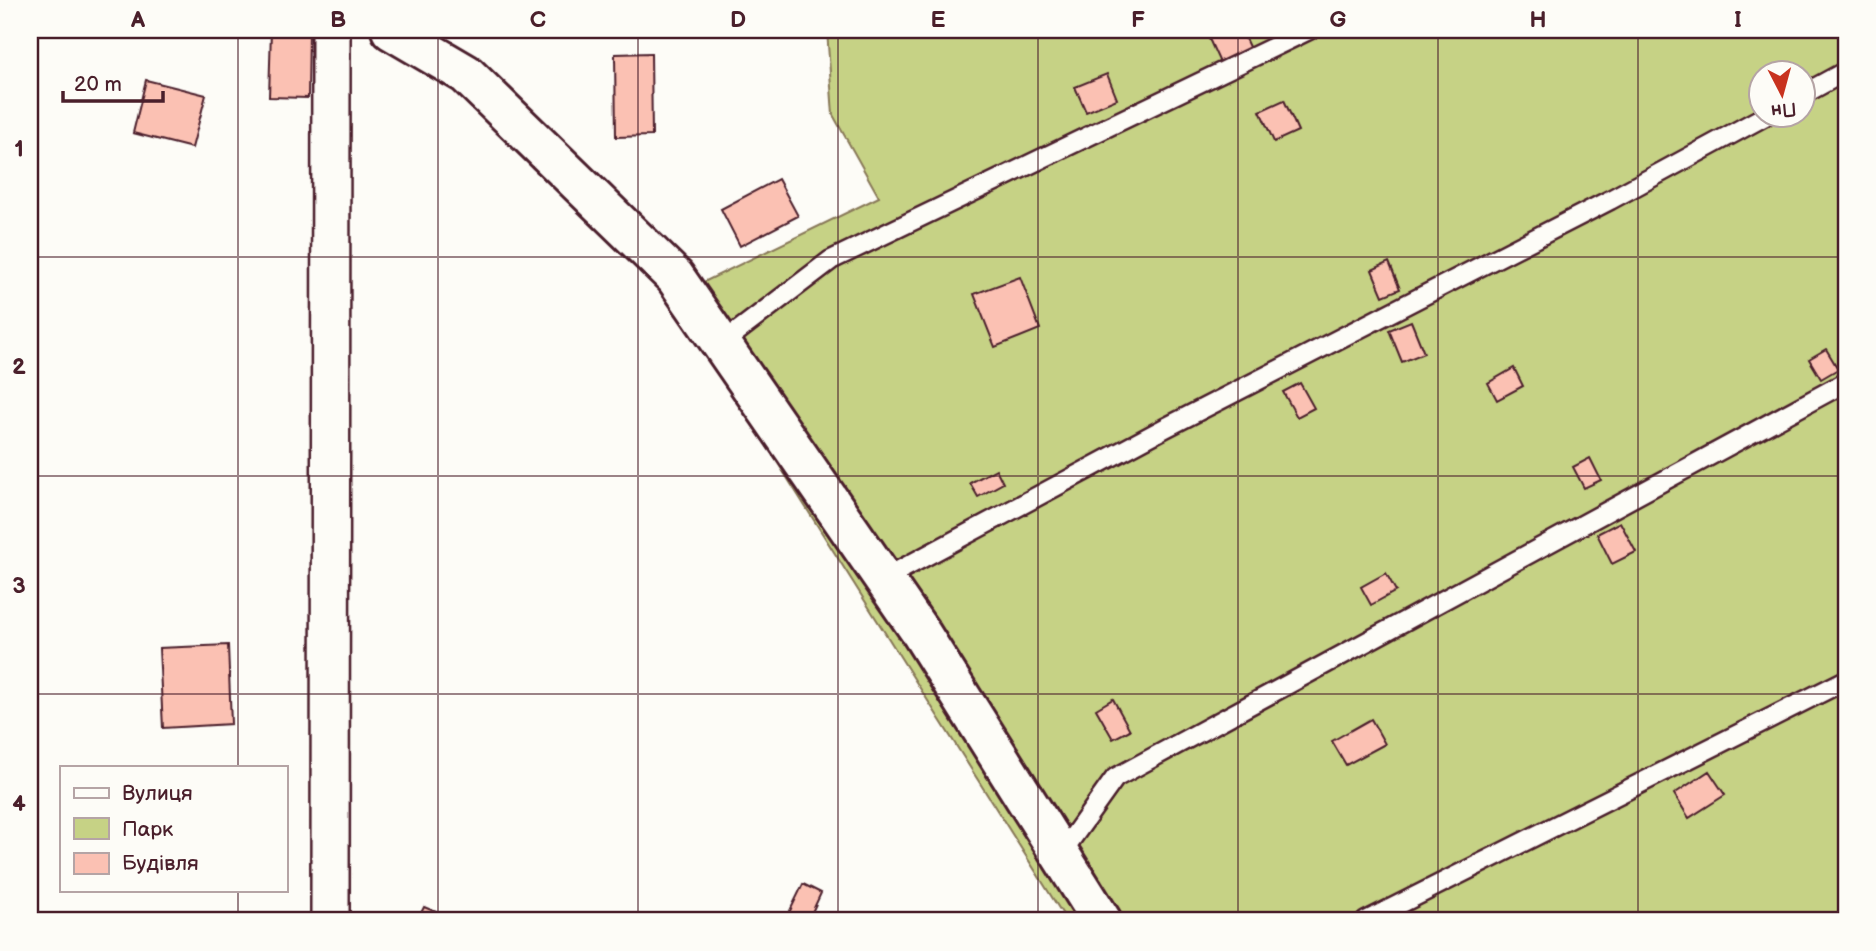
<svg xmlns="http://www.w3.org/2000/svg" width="1876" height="951" font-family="'Balsamiq Sans',sans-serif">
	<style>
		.green { fill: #c6d285; stroke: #887858; stroke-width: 2; fill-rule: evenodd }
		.building { fill: #fbc1b3; stroke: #4a1f2b; stroke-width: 2 }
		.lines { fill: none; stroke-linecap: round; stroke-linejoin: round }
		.service-casing { stroke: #4a1f2b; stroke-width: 23 }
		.minor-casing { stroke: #4a1f2b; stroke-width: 42 }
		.tertiary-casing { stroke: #4a1f2b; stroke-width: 44 }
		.service { stroke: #fdfcf7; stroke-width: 18 }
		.minor { stroke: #fdfcf7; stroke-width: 37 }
		.tertiary { stroke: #fdfcf7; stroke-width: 38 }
		.grid { fill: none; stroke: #4a1f2b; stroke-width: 2; stroke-opacity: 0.55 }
		.neatline { fill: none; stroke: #4a1f2b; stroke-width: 2.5 }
		.grid-label { font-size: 23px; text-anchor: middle; font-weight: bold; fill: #4a1f2b }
	</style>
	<rect width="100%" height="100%" fill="#fdfcf7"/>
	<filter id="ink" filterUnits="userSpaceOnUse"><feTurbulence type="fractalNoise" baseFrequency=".0143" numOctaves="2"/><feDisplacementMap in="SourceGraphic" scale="14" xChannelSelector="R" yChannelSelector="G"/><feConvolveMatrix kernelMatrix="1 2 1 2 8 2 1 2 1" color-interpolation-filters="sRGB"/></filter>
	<g filter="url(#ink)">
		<!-- green -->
		<path class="green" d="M 827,30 L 1846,30 L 1846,921 L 1067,921 L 673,297 L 879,197 L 833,115 ZM 1760,74 L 1802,74 L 1802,116 L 1760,116 Z"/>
		<!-- building -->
		<path class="building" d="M 271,30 L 309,30 L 308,98 L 269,97 Z
			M 1205,30 L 1241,30 L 1250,49 L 1220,63 Z
			M 651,53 L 652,136 L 616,137 L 615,54 Z
			M 1107,74 L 1117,99 L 1086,112 L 1075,87 Z
			M 146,80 L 206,95 L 192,148 L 133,133 Z
			M 1284,100 L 1298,131 L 1274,142 L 1260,111 Z
			M 778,179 L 798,216 L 740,246 L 721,209 Z
			M 1389,262 L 1400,289 L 1383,296 L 1372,270 Z
			M 1020,277 L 1040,329 L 995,347 L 974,294 Z
			M 1411,321 L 1424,353 L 1402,362 L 1389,330 Z
			M 1826,349 L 1838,369 L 1821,379 L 1809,359 Z
			M 1514,368 L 1523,386 L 1497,400 L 1488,383 Z
			M 1300,383 L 1314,408 L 1297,417 L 1283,392 Z
			M 1590,458 L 1601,480 L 1584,488 L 1573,467 Z
			M 996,469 L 1003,483 L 978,497 L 970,483 Z
			M 1620,522 L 1636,552 L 1612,564 L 1597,534 Z
			M 1386,573 L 1396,591 L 1371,605 L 1361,587 Z
			M 228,645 L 231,724 L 163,728 L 159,648 Z
			M 1113,699 L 1130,730 L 1113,739 L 1096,709 Z
			M 1371,719 L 1385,744 L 1346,765 L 1332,741 Z
			M 1709,771 L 1725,795 L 1689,818 L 1674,794 Z
			M 803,884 L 821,893 L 808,921 L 785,921 Z
			M 424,907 L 458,921 L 417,921 Z"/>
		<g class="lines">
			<defs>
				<path id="service" d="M 1802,95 L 1846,71
					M 721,344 L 831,260 L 1309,30
					M 883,579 L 1165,428 L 1610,200 L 1765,116
					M 1060,855 L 1115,778 L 1846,382
					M 1366,921 L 1846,680"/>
				<path id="minor" d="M 330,921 L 331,30"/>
				<path id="tertiary" d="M 391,30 L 466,74 L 675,277 L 921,633 L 1102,921"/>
			</defs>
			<!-- service casing -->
			<use href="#service" class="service-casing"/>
			<!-- minor casing -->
			<use href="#minor" class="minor-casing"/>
			<!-- tertiary casing -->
			<use href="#tertiary" class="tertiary-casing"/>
			<!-- service -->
			<use href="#service" class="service"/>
			<!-- minor -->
			<use href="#minor" class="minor"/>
			<!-- tertiary -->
			<use href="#tertiary" class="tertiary"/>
		</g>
	</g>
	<!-- grid -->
	<path class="grid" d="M 238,30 L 238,767M 438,30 L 438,921M 638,30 L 638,921M 838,30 L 838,921M 1038,30 L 1038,921M 1238,30 L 1238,921M 1438,30 L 1438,921M 1638,30 L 1638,921M 30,257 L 1846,257M 30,476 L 1846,476M 30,694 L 1846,694M 238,890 L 238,921"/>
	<!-- margin -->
	<rect width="1876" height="951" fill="none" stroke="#fdfcf7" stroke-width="77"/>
	<!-- legend -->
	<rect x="60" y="766" width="228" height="126" fill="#fdfcf7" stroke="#b5a4a5" stroke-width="2"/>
	<rect x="74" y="788" width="35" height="10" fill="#fdfcf7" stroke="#b5a4a5" stroke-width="2"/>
	<text x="122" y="800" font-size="21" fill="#4a1f2b">Вулиця</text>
	<rect x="74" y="818" width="35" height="21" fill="#c6d285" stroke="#b5a4a5" stroke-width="2"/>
	<text x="122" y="836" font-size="21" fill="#4a1f2b">Парк</text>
	<rect x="74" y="853" width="35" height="21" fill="#fbc1b3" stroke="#b5a4a5" stroke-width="2"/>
	<text x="122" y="870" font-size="21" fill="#4a1f2b">Будівля</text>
	<!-- north arrow -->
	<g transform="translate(1782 94) rotate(174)"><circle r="33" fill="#fdfcf7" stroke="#b5a4a5" stroke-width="2"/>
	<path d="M0-5L12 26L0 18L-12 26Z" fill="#c8321e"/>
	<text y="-10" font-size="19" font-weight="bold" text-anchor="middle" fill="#4a1f2b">Пн</text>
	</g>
	<!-- scale -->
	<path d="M63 91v10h100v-10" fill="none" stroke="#4a1f2b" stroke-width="3.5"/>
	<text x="74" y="91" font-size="21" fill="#4a1f2b" stroke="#fdfcf7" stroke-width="5" paint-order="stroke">20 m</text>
	<rect x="38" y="38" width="1800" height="874" class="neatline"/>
	<g class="grid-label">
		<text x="138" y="27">A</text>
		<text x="338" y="27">B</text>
		<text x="538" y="27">C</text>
		<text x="738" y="27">D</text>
		<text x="938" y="27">E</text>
		<text x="1138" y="27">F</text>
		<text x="1338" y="27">G</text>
		<text x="1538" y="27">H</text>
		<text x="1738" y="27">I</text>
		<text x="19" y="156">1</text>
		<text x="19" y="374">2</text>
		<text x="19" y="593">3</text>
		<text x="19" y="811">4</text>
	</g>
</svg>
